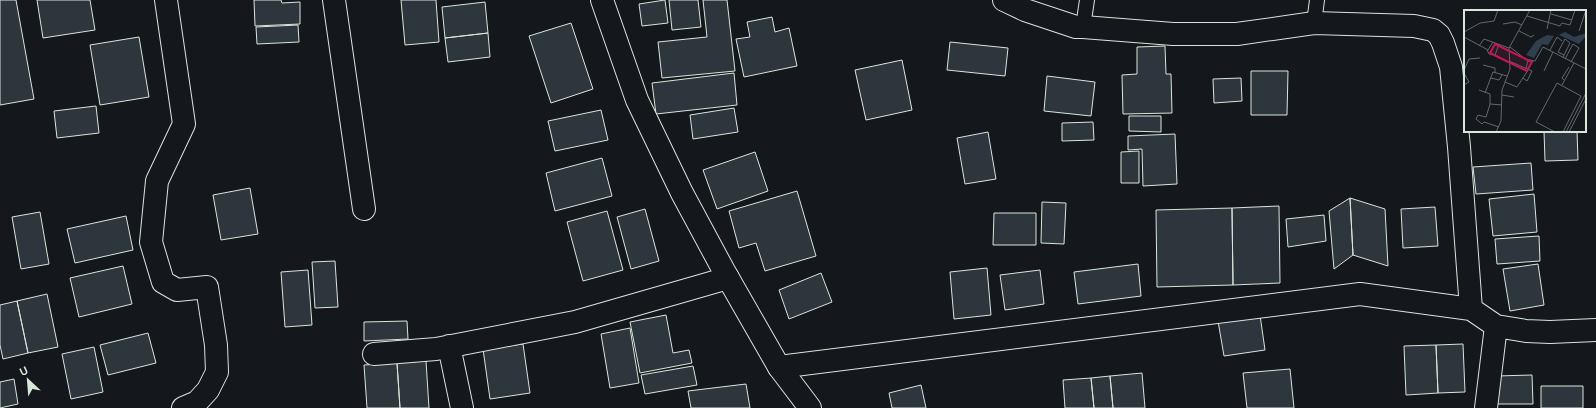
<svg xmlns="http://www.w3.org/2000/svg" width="1596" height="408" font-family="Figtree,sans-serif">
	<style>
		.building { fill: #2c363c; stroke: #d8e6dc }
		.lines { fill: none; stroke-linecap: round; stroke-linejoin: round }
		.lane-casing { stroke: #d8e6dc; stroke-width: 16 }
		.street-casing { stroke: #d8e6dc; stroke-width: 24 }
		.secondary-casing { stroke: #d8e6dc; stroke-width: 24 }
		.lane { stroke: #14181c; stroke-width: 14 }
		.street { stroke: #14181c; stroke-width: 22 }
		.secondary { stroke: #14181c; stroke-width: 22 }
		.inset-road { fill: none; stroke: #626a69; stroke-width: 1 }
		.view { fill: #c2185b; fill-opacity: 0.15; stroke: #c2185b; stroke-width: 2 }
		.inset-edge { fill: none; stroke: #d8e6dc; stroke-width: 2 }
	</style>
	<rect width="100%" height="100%" fill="#14181c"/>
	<!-- building -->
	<path class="building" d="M 0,0 L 16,0 L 34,99 L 0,105 Z
		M 37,0 L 90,0 L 95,30 L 43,38 Z
		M 254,0 L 281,0 L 282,3 L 300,2 L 300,24 L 255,26 Z
		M 401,0 L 436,0 L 439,42 L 405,45 Z
		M 665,0 L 668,23 L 642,26 L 639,4 Z
		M 669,0 L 698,0 L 701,27 L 672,30 Z
		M 703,0 L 727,0 L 735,71 L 662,78 L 658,42 L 707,37 Z
		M 485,2 L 488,33 L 445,38 L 442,7 Z
		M 772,17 L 775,32 L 789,28 L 797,66 L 744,77 L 736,39 L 750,37 L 747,22 Z
		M 571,23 L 593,89 L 551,103 L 529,36 Z
		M 298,25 L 299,42 L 257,44 L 256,27 Z
		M 488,33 L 490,57 L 448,62 L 445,38 Z
		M 139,37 L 149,97 L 100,105 L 90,45 Z
		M 950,42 L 1008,48 L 1005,76 L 947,70 Z
		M 1165,46 L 1166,74 L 1171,74 L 1172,113 L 1123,114 L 1122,75 L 1137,74 L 1137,47 Z
		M 902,60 L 912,110 L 866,120 L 855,70 Z
		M 1251,71 L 1288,71 L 1287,115 L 1251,115 Z
		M 734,73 L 737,105 L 656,114 L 652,83 Z
		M 1047,76 L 1095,82 L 1091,116 L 1044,111 Z
		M 1241,78 L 1242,101 L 1214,103 L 1213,79 Z
		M 96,106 L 99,133 L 57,138 L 54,111 Z
		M 734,108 L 738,132 L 693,139 L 690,115 Z
		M 601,110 L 608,140 L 555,151 L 548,121 Z
		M 1129,116 L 1161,116 L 1161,132 L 1129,131 Z
		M 1093,122 L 1094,140 L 1062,141 L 1062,123 Z
		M 1544,131 L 1577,131 L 1578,160 L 1545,161 Z
		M 988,132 L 996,179 L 965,184 L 957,138 Z
		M 1175,134 L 1177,184 L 1143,186 L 1142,149 L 1128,150 L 1128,136 Z
		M 1139,151 L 1139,183 L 1121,183 L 1121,152 Z
		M 755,152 L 768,191 L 717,209 L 703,170 Z
		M 602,158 L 612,196 L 555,211 L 546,173 Z
		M 1531,163 L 1533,190 L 1476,194 L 1473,167 Z
		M 250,188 L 258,234 L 221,240 L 213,195 Z
		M 797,191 L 816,256 L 765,271 L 756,243 L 739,248 L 729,211 Z
		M 1534,194 L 1537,232 L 1493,236 L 1489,199 Z
		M 1350,198 L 1353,255 L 1334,269 L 1329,211 Z
		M 1350,198 L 1385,209 L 1388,266 L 1353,255 Z
		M 1042,202 L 1066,203 L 1064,244 L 1041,243 Z
		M 1279,206 L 1280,283 L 1233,285 L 1232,208 Z
		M 1435,207 L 1438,246 L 1403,248 L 1401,209 Z
		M 1232,208 L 1233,285 L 1157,287 L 1156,210 Z
		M 645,209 L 659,261 L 631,269 L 617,217 Z
		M 607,211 L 623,270 L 583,281 L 567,222 Z
		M 40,212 L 49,264 L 21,269 L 12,217 Z
		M 994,213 L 1036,213 L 1036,245 L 993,245 Z
		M 1324,215 L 1326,241 L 1288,247 L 1286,219 Z
		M 126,216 L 133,250 L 75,263 L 67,229 Z
		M 1539,236 L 1540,261 L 1497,264 L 1495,239 Z
		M 335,261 L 338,307 L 315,308 L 312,262 Z
		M 1138,264 L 1141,296 L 1078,304 L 1074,272 Z
		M 1538,264 L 1544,305 L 1510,311 L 1503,269 Z
		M 123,266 L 132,304 L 79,317 L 70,278 Z
		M 987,268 L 991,315 L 954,319 L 950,272 Z
		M 308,270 L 312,325 L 285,327 L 281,272 Z
		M 1040,270 L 1044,304 L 1005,310 L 1000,275 Z
		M 821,273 L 832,302 L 789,319 L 779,290 Z
		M 47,294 L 58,347 L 28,353 L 17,301 Z
		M 17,301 L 28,353 L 3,359 L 0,345 L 0,305 Z
		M 666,315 L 673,353 L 689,350 L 692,363 L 640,373 L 630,322 Z
		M 1260,315 L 1265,350 L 1224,356 L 1218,321 Z
		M 407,321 L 408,339 L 364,341 L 364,322 Z
		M 630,328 L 639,383 L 610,388 L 601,334 Z
		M 148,333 L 156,363 L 108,375 L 100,345 Z
		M 523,344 L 530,393 L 490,399 L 483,349 Z
		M 1463,344 L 1465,392 L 1438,393 L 1436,345 Z
		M 1436,345 L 1438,393 L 1406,395 L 1404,346 Z
		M 94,347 L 103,392 L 71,399 L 62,354 Z
		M 426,361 L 429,408 L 400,408 L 397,363 Z
		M 397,363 L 400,408 L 367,408 L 364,365 Z
		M 693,366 L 697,385 L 645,394 L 641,375 Z
		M 1290,369 L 1294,408 L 1247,408 L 1243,373 Z
		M 1142,373 L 1145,408 L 1113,408 L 1110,376 Z
		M 1532,375 L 1533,404 L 1497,404 L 1496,376 Z
		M 1110,376 L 1113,408 L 1094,408 L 1091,378 Z
		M 1091,378 L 1094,408 L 1065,408 L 1063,380 Z
		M 14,379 L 18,404 L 0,408 L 0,382 Z
		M 746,384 L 750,408 L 691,408 L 688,391 Z
		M 921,385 L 926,408 L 892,408 L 889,393 Z
		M 1541,386 L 1583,386 L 1583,408 L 1541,408 Z"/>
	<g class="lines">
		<defs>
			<path id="lane" d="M 1314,23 L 1317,0
				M 1083,27 L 1087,0"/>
			<path id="street" d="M 166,0 L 184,124 L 157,181 L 151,242 L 163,282 L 177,290 L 207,287 L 216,345 L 217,372 L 208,390 L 197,402 L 183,408
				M 334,0 L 364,209
				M 1004,0 L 1025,10 L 1076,27 L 1083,27 L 1173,34 L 1237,34 L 1314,23 L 1414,26 L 1433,30 L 1439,35 L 1443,43 L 1451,67 L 1459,147 L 1471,309
				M 449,346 L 462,408
				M 374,354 L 436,349 L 575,322 L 728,278
				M 779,367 L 1360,294 L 1471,309 L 1496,326 L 1526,331 L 1550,332 L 1596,330
				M 1486,408 L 1496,326"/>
			<path id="secondary" d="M 602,0 L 637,100 L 682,193 L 724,271 L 779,367 L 810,408"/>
		</defs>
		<!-- lane casing -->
		<use href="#lane" class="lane-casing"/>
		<!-- street casing -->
		<use href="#street" class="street-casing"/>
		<!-- secondary casing -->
		<use href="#secondary" class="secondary-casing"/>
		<!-- lane -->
		<use href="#lane" class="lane"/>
		<!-- street -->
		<use href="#street" class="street"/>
		<!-- secondary -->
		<use href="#secondary" class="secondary"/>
	</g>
	<!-- overview -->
	<g transform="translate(1464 10)">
		<rect width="122" height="122" fill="#14181c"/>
		<path d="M 101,22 L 110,27 L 122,23 L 122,26 L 115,34 L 95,25 ZM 83,25 L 90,26 L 84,35 L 78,34 L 70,48 L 62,45 L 72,31 Z" fill="#2f3f4d"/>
		<path class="inset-road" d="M 87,4 L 108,10M 63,6 L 96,16 L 98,13 L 106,15 L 111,0M 39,14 L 51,12 L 58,15M 83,19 L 87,0M 55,21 L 67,27 L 70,25M 115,21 L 122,0M 0,22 L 16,13 L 30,11 L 34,0M 0,27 L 24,40 L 29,32M 15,36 L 20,29 L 45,38M 46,37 L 64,51 L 62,58M 23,40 L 25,44 L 31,45 L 35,34M 86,40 L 93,27 L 98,31M 99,47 L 106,33 L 101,29 L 94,42 L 100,45M 61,49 L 71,51 L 79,37 L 122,59M 101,49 L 109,34 L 115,38 L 107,52M 45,51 L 68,61 L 63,71 L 59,68M 19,55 L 31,58 L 31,63M 0,60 L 5,49 L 16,48M 80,61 L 89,42M 0,63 L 5,72 L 0,75M 27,68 L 35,70 L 38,65M 100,70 L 98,68 L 105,57M 41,72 L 53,77 L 64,60M 98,75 L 110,53M 15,80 L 26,84 L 26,94M 21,83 L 29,62 L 43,66M 38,85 L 50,87M 35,117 L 20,112 L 18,114 L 12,109 L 14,105 L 22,107 L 26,94 L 38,95M 32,122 L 37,111 L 38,80 L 46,59 L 45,38 L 66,0M 91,122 L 72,112 L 93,73 L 117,86 L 99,122M 102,122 L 122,83M 105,122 L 122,89"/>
		<path class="view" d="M 31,34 L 68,52 L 63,61 L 26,43 Z"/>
		<rect width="122" height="122" class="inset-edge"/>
	</g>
	<!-- north arrow -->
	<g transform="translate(28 380) rotate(334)" stroke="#14181c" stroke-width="3" paint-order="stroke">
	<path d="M0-3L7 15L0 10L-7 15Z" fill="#d8e6dc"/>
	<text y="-6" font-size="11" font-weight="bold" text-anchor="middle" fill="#d8e6dc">U</text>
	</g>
</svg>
